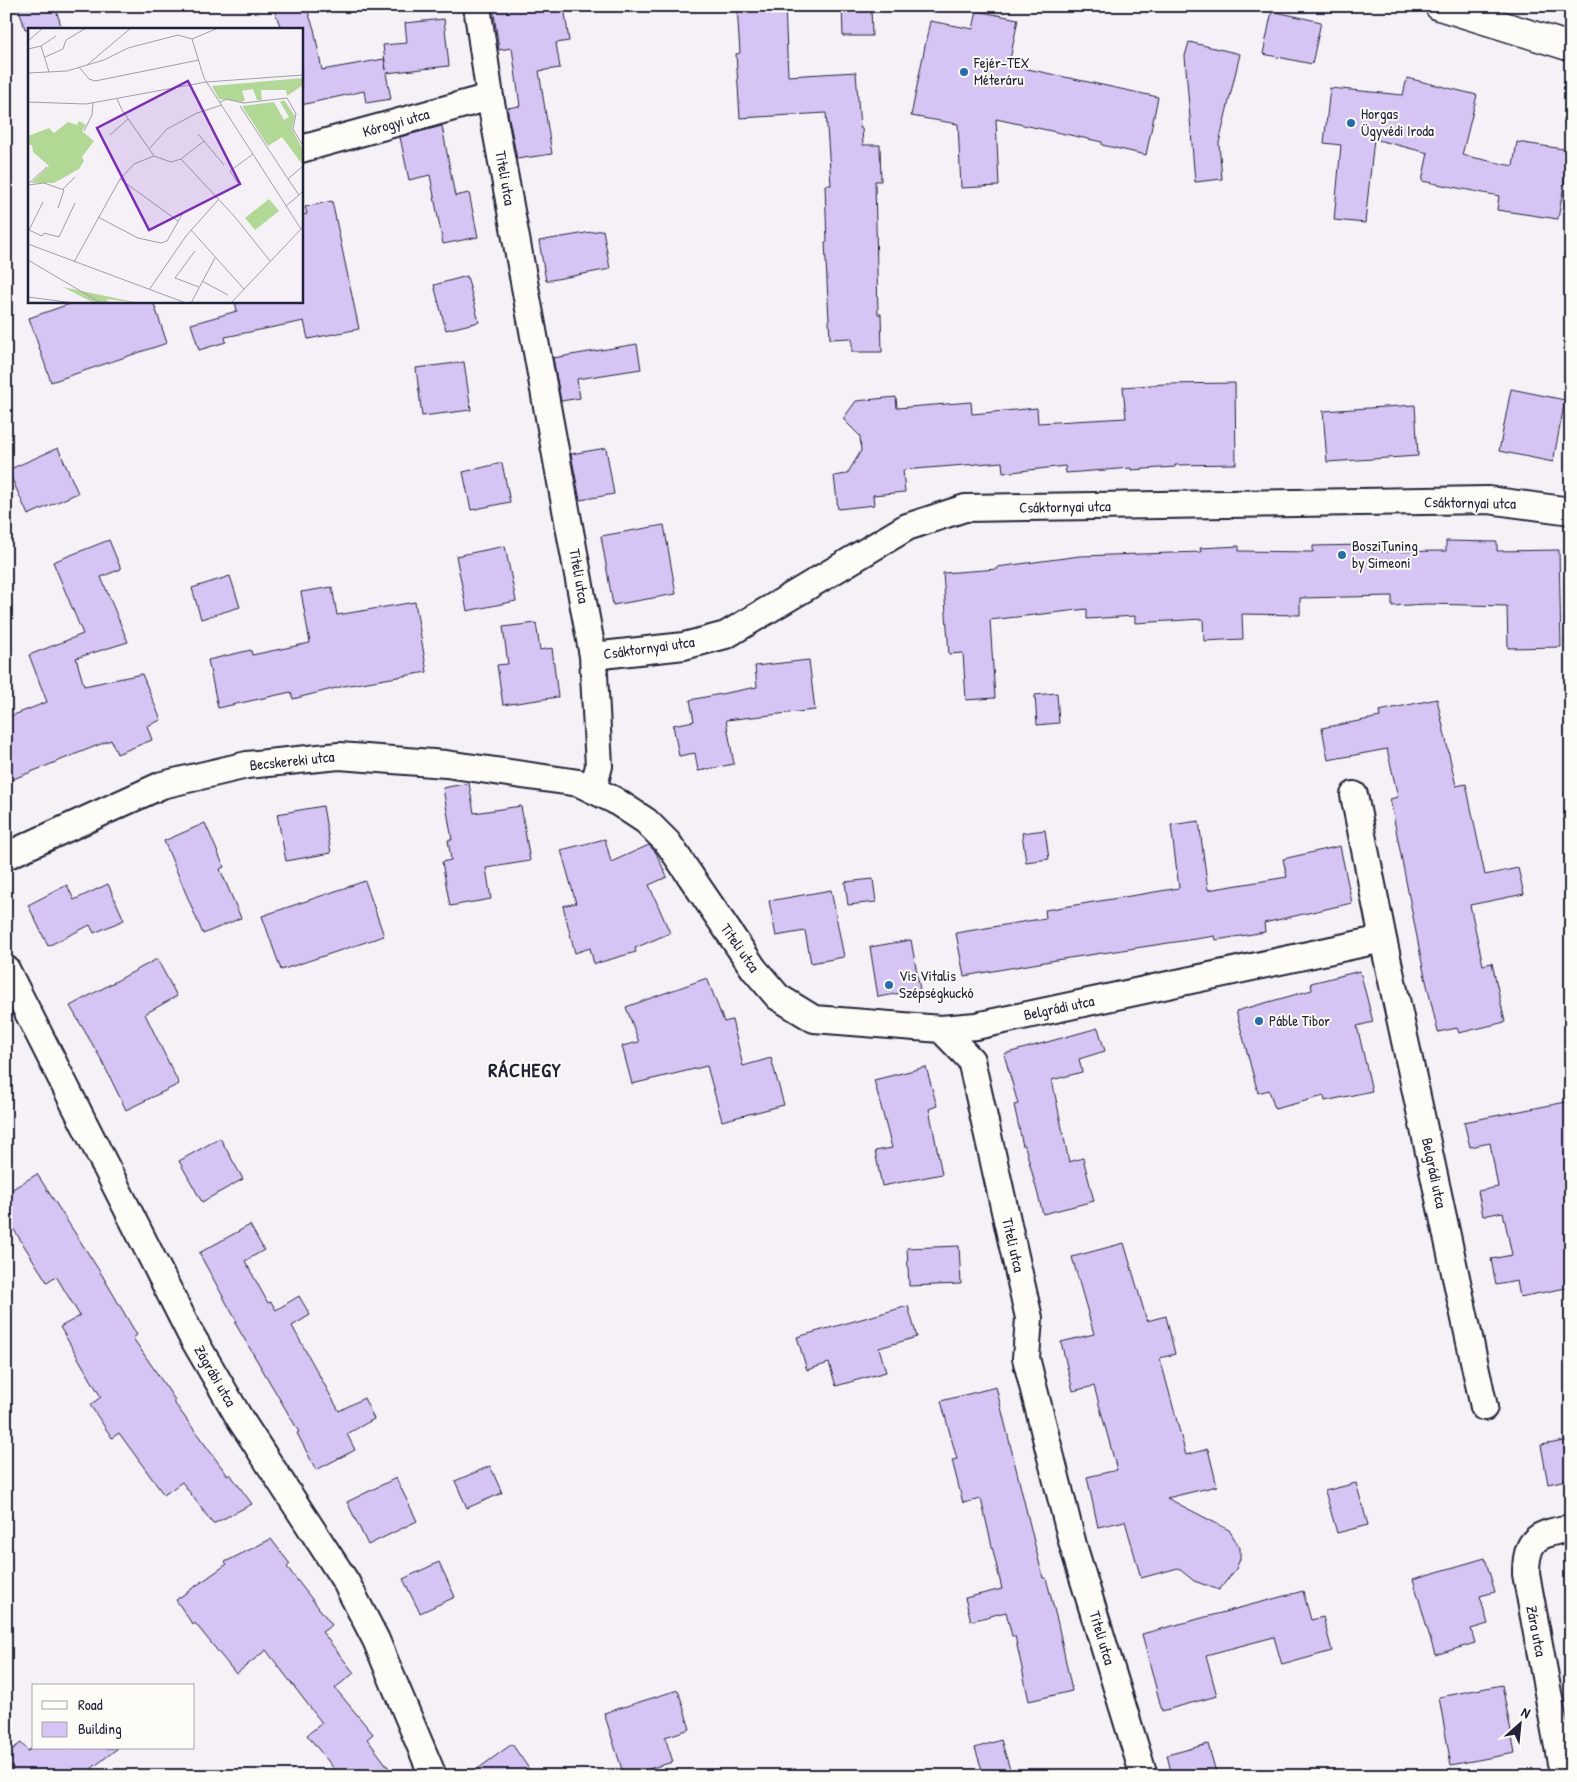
<svg xmlns="http://www.w3.org/2000/svg" width="1577" height="1782" font-family="'Patrick Hand',sans-serif">
	<style>
		.building { fill: #d6c4f5; stroke: #22223b }
		.lines { fill: none; stroke-linecap: round; stroke-linejoin: round }
		.minor-casing { stroke: #22223b; stroke-width: 30 }
		.primary-casing { stroke: #22223b; stroke-width: 31 }
		.minor { stroke: #fdfcf7; stroke-width: 26 }
		.primary { stroke: #fdfcf7; stroke-width: 28 }
		.poi-dot { fill: #1f6fb2; stroke: #fdfcf7; stroke-width: 2 }
		.labels { text-anchor: middle; stroke-width: 4; stroke-linejoin: round; paint-order: stroke }
		.poi-label { font-size: 15px; fill: #22223b; stroke: #fdfcf7; text-anchor: start }
		.street-label { font-size: 15px; fill: #22223b; stroke: #fdfcf7 }
		.district-label { font-size: 20px; font-weight: bold; letter-spacing: 1px; fill: #22223b; stroke: #fdfcf7 }
		.inset-road { fill: none; stroke: #a19eac; stroke-width: 1 }
		.view { fill: #7b2cbf; fill-opacity: 0.15; stroke: #7b2cbf; stroke-width: 2.5 }
		.inset-edge { fill: none; stroke: #22223b; stroke-width: 2.5 }
	</style>
	<rect width="100%" height="100%" fill="#f5f1f7"/>
	<filter id="ink" filterUnits="userSpaceOnUse"><feTurbulence type="fractalNoise" baseFrequency=".02" numOctaves="2"/><feDisplacementMap in="SourceGraphic" scale="10" xChannelSelector="R" yChannelSelector="G"/><feConvolveMatrix kernelMatrix="1 2 1 2 8 2 1 2 1" color-interpolation-filters="sRGB"/></filter>
	<g filter="url(#ink)">
		<!-- building -->
		<path class="building" d="M 18,6 L 55,6 L 62,29 L 25,29 Z
			M 273,6 L 306,6 L 314,29 L 322,70 L 384,59 L 386,70 L 383,45 L 407,43 L 405,23 L 444,19 L 449,66 L 386,73 L 391,99 L 366,103 L 364,91 L 301,105 L 301,29 L 281,29 Z
			M 493,6 L 564,6 L 569,41 L 556,43 L 560,68 L 539,71 L 552,154 L 517,159 L 507,108 L 520,106 L 512,48 L 499,50 Z
			M 737,6 L 785,6 L 788,76 L 856,72 L 860,128 L 862,128 L 863,145 L 880,145 L 881,181 L 875,181 L 878,314 L 881,314 L 882,352 L 852,352 L 852,338 L 830,339 L 825,242 L 827,242 L 825,185 L 831,185 L 826,113 L 740,118 L 736,54 L 740,53 Z
			M 842,6 L 871,6 L 872,36 L 843,36 Z
			M 977,11 L 1018,19 L 1009,65 L 1158,97 L 1146,155 L 1102,145 L 1102,142 L 996,119 L 999,186 L 961,188 L 958,124 L 911,116 L 930,21 L 973,29 Z
			M 1272,11 L 1321,22 L 1312,64 L 1263,54 Z
			M 1189,42 L 1240,54 L 1219,143 L 1222,179 L 1195,182 L 1185,56 Z
			M 1407,78 L 1477,95 L 1462,155 L 1513,166 L 1517,142 L 1570,150 L 1558,219 L 1497,210 L 1499,196 L 1422,181 L 1428,153 L 1374,139 L 1365,223 L 1334,220 L 1341,145 L 1324,143 L 1330,88 L 1403,95 Z
			M 442,126 L 455,196 L 469,193 L 478,237 L 443,244 L 430,175 L 409,180 L 400,137 Z
			M 332,201 L 359,329 L 308,339 L 304,321 L 225,337 L 226,342 L 199,350 L 191,324 L 237,311 L 235,301 L 301,301 L 301,215 L 307,214 L 305,207 Z
			M 603,230 L 610,269 L 546,281 L 539,241 Z
			M 467,276 L 479,322 L 446,330 L 434,285 Z
			M 78,301 L 153,301 L 167,343 L 51,382 L 29,318 Z
			M 637,344 L 641,369 L 577,379 L 580,398 L 561,401 L 553,358 Z
			M 464,362 L 471,410 L 422,416 L 416,368 Z
			M 1235,383 L 1236,464 L 1175,465 L 1175,467 L 1131,470 L 1131,468 L 1066,473 L 1065,466 L 1003,473 L 1002,462 L 903,470 L 905,492 L 873,495 L 874,505 L 838,509 L 834,476 L 847,474 L 861,451 L 860,436 L 843,419 L 856,401 L 896,397 L 897,408 L 971,402 L 972,414 L 1037,408 L 1038,423 L 1126,418 L 1123,387 L 1165,384 Z
			M 1511,389 L 1565,400 L 1553,462 L 1499,451 Z
			M 1415,405 L 1418,456 L 1327,462 L 1323,411 Z
			M 58,448 L 78,493 L 28,515 L 8,470 Z
			M 606,448 L 614,494 L 580,500 L 571,454 Z
			M 502,463 L 510,502 L 471,510 L 463,472 Z
			M 664,525 L 676,594 L 613,605 L 601,536 Z
			M 109,540 L 121,569 L 101,577 L 128,642 L 76,658 L 84,686 L 142,674 L 161,720 L 147,726 L 152,740 L 117,754 L 111,740 L 6,782 L 6,718 L 47,702 L 29,655 L 83,634 L 53,562 Z
			M 1446,541 L 1497,542 L 1497,551 L 1559,550 L 1561,647 L 1508,648 L 1507,606 L 1427,604 L 1392,606 L 1392,596 L 1300,598 L 1300,615 L 1242,614 L 1243,639 L 1204,641 L 1203,619 L 1135,623 L 1135,616 L 1087,619 L 1087,609 L 990,620 L 995,698 L 966,700 L 963,653 L 949,654 L 943,573 L 998,569 L 997,567 L 1080,556 L 1201,552 L 1200,548 L 1239,546 L 1239,551 L 1313,552 L 1313,546 L 1365,545 L 1365,552 L 1446,551 Z
			M 505,546 L 516,601 L 467,611 L 456,556 Z
			M 230,576 L 240,607 L 201,619 L 192,588 Z
			M 332,587 L 337,615 L 415,602 L 427,672 L 344,686 L 293,699 L 291,692 L 218,708 L 208,660 L 251,650 L 252,655 L 310,643 L 301,592 Z
			M 536,623 L 540,650 L 552,648 L 558,697 L 503,705 L 497,665 L 508,664 L 503,627 Z
			M 809,660 L 815,710 L 726,720 L 734,764 L 698,771 L 695,753 L 679,756 L 673,725 L 694,721 L 690,700 L 757,687 L 755,666 Z
			M 1057,693 L 1059,723 L 1037,725 L 1035,695 Z
			M 1437,699 L 1456,786 L 1466,784 L 1485,875 L 1518,868 L 1524,894 L 1470,905 L 1483,965 L 1492,963 L 1505,1022 L 1459,1033 L 1457,1028 L 1438,1032 L 1423,968 L 1390,799 L 1398,797 L 1387,749 L 1328,760 L 1322,728 L 1380,717 L 1379,711 Z
			M 469,783 L 474,813 L 521,806 L 530,861 L 486,868 L 491,899 L 450,906 L 442,862 L 451,860 L 448,840 L 452,840 L 443,788 Z
			M 323,806 L 331,853 L 286,861 L 277,814 Z
			M 1199,821 L 1208,890 L 1287,877 L 1283,859 L 1340,846 L 1352,903 L 1264,923 L 1265,932 L 1216,940 L 1215,936 L 1056,960 L 964,976 L 956,933 L 1046,918 L 1045,910 L 1179,888 L 1171,825 Z
			M 205,823 L 224,867 L 220,869 L 241,918 L 203,934 L 164,841 Z
			M 1045,830 L 1049,859 L 1026,862 L 1022,833 Z
			M 605,839 L 611,862 L 649,845 L 656,853 L 667,877 L 649,885 L 670,933 L 635,948 L 636,952 L 594,964 L 590,948 L 575,953 L 563,906 L 576,903 L 561,850 Z
			M 873,879 L 876,902 L 848,905 L 845,882 Z
			M 365,881 L 384,936 L 281,970 L 262,916 Z
			M 108,884 L 124,920 L 94,933 L 90,925 L 48,946 L 28,905 L 67,885 L 74,900 Z
			M 831,890 L 844,957 L 811,963 L 805,931 L 776,936 L 769,901 Z
			M 911,940 L 920,990 L 878,997 L 870,947 Z
			M 157,959 L 177,996 L 145,1014 L 179,1084 L 126,1110 L 101,1059 L 70,1006 Z
			M 1360,971 L 1373,1022 L 1357,1026 L 1372,1091 L 1325,1101 L 1324,1096 L 1275,1109 L 1269,1090 L 1258,1093 L 1236,1011 L 1312,990 L 1311,983 Z
			M 707,978 L 724,1022 L 732,1020 L 743,1066 L 771,1058 L 784,1105 L 722,1121 L 707,1066 L 632,1084 L 622,1046 L 639,1042 L 626,1007 Z
			M 1098,1028 L 1105,1051 L 1079,1059 L 1082,1072 L 1052,1080 L 1069,1162 L 1083,1158 L 1094,1201 L 1043,1214 L 1025,1146 L 1023,1146 L 1014,1105 L 1018,1104 L 1004,1054 Z
			M 926,1067 L 937,1106 L 929,1109 L 942,1174 L 882,1186 L 875,1151 L 892,1148 L 874,1080 Z
			M 1571,1101 L 1571,1287 L 1520,1297 L 1517,1281 L 1496,1285 L 1491,1259 L 1512,1255 L 1503,1212 L 1483,1216 L 1478,1191 L 1498,1187 L 1490,1143 L 1470,1147 L 1464,1122 Z
			M 220,1138 L 243,1179 L 202,1202 L 179,1161 Z
			M 37,1174 L 102,1275 L 137,1335 L 133,1338 L 175,1400 L 173,1401 L 228,1476 L 230,1474 L 252,1504 L 213,1524 L 182,1482 L 164,1495 L 119,1433 L 112,1438 L 90,1405 L 101,1397 L 60,1327 L 80,1316 L 56,1276 L 47,1282 L 6,1217 L 6,1193 Z
			M 250,1225 L 264,1250 L 245,1261 L 268,1303 L 271,1302 L 276,1310 L 299,1296 L 310,1315 L 292,1326 L 339,1411 L 364,1398 L 374,1419 L 347,1434 L 355,1450 L 316,1470 L 297,1433 L 299,1432 L 235,1323 L 237,1322 L 199,1253 Z
			M 1124,1243 L 1147,1321 L 1166,1316 L 1175,1354 L 1160,1358 L 1186,1455 L 1208,1449 L 1217,1486 L 1167,1498 L 1229,1530 L 1240,1548 L 1240,1559 L 1236,1569 L 1219,1590 L 1194,1581 L 1178,1568 L 1141,1578 L 1125,1521 L 1098,1527 L 1087,1477 L 1117,1470 L 1094,1386 L 1073,1391 L 1061,1342 L 1094,1334 L 1072,1257 Z
			M 959,1246 L 961,1284 L 909,1286 L 907,1248 Z
			M 908,1306 L 917,1337 L 879,1348 L 886,1372 L 836,1386 L 829,1363 L 807,1370 L 797,1337 Z
			M 996,1387 L 1043,1578 L 1046,1578 L 1058,1624 L 1072,1691 L 1029,1701 L 1015,1636 L 1012,1636 L 1006,1612 L 971,1621 L 965,1598 L 1002,1589 L 981,1499 L 963,1503 L 952,1460 L 957,1459 L 941,1401 Z
			M 1571,1440 L 1571,1479 L 1548,1484 L 1541,1445 Z
			M 490,1466 L 502,1493 L 467,1508 L 455,1481 Z
			M 396,1478 L 417,1521 L 368,1545 L 347,1502 Z
			M 1356,1483 L 1368,1525 L 1337,1533 L 1325,1491 Z
			M 271,1539 L 290,1564 L 287,1567 L 332,1625 L 322,1632 L 354,1673 L 335,1688 L 373,1734 L 367,1739 L 395,1776 L 340,1776 L 307,1735 L 322,1723 L 266,1650 L 236,1674 L 195,1623 L 193,1625 L 176,1600 L 227,1564 L 225,1562 Z
			M 1485,1558 L 1495,1592 L 1480,1596 L 1488,1624 L 1471,1629 L 1475,1643 L 1435,1655 L 1413,1579 Z
			M 439,1562 L 455,1597 L 420,1613 L 403,1579 Z
			M 1303,1591 L 1311,1620 L 1323,1617 L 1332,1651 L 1282,1665 L 1274,1637 L 1206,1655 L 1217,1696 L 1162,1711 L 1142,1634 Z
			M 1502,1685 L 1515,1753 L 1451,1765 L 1439,1697 Z
			M 678,1690 L 690,1729 L 665,1737 L 673,1762 L 624,1776 L 604,1713 Z
			M 1001,1740 L 1012,1776 L 984,1776 L 975,1748 Z
			M 21,1743 L 28,1751 L 32,1748 L 118,1748 L 82,1776 L 6,1776 L 6,1754 Z
			M 512,1744 L 534,1776 L 468,1776 Z
			M 1208,1744 L 1217,1776 L 1172,1776 L 1167,1755 Z"/>
		<g class="lines">
			<defs>
				<path id="minor" d="M 477,6 L 490,97 L 593,656 L 599,766 L 593,789
					M 301,149 L 490,97
					M 593,656 L 684,646 L 726,635 L 907,527 L 965,508 L 1488,500 L 1571,511
					M 6,856 L 162,785 L 247,765 L 339,756 L 446,764 L 579,783 L 614,800 L 646,821 L 668,843 L 754,969 L 778,997 L 814,1019 L 941,1029 L 976,1026 L 1383,939 L 1354,795
					M 1383,939 L 1484,1407
					M 6,969 L 190,1333 L 240,1419 L 346,1582 L 376,1640 L 433,1776
					M 941,1029 L 971,1060 L 1029,1318 L 1026,1358 L 1073,1545 L 1144,1776
					M 1561,1763 L 1526,1574 C 1526,1538 1537,1534 1571,1528"/>
				<path id="primary" d="M 1439,6 L 1571,47"/>
			</defs>
			<!-- minor casing -->
			<use href="#minor" class="minor-casing"/>
			<!-- primary casing -->
			<use href="#primary" class="primary-casing"/>
			<!-- minor -->
			<use href="#minor" class="minor"/>
			<!-- primary -->
			<use href="#primary" class="primary"/>
		</g>
	</g>
	<!-- markers -->
	<g class="poi-dot">
		<circle cx="964" cy="72" r="5"/>
		<circle cx="1351" cy="123" r="5"/>
		<circle cx="1342" cy="555" r="5"/>
		<circle cx="889" cy="985" r="5"/>
		<circle cx="1259" cy="1021" r="5"/>
	</g>
	<g class="labels">
		<!-- poi labels -->
		<g class="poi-label">
			<text x="974" y="68">Fejér-TEX<tspan x="974" dy="17">Méteráru</tspan></text>
			<text x="1361" y="119">Horgas<tspan x="1361" dy="17">Ügyvédi Iroda</tspan></text>
			<text x="1352" y="551">BosziTuning<tspan x="1352" dy="17">by Simeoni</tspan></text>
			<text x="899" y="981">Vis Vitalis<tspan x="899" dy="17">Szépségkuckó</tspan></text>
			<text x="1269" y="1026">Páble Tibor</text>
		</g>
		<!-- street labels -->
		<g class="street-label">
			<text transform="translate(396 123) rotate(-16)" y="5">Kórogyi utca</text>
			<text transform="translate(505 178) rotate(80)" y="5">Titeli utca</text>
			<text transform="translate(1470 503) rotate(1)" y="5">Csáktornyai utca</text>
			<text transform="translate(1065 507) rotate(-1)" y="5">Csáktornyai utca</text>
			<text transform="translate(579 576) rotate(80)" y="5">Titeli utca</text>
			<text transform="translate(649 648) rotate(-8)" y="5">Csáktornyai utca</text>
			<text transform="translate(292 761) rotate(-6)" y="5">Becskereki utca</text>
			<text transform="translate(740 948) rotate(55)" y="5">Titeli utca</text>
			<text transform="translate(1059 1008) rotate(-12)" y="5">Belgrádi utca</text>
			<text transform="translate(1434 1173) rotate(78)" y="5">Belgrádi utca</text>
			<text transform="translate(1013 1245) rotate(77)" y="5">Titeli utca</text>
			<text transform="translate(215 1376) rotate(60)" y="5">Zágrábi utca</text>
			<text transform="translate(1536 1631) rotate(79)" y="5">Zára utca</text>
			<text transform="translate(1102 1638) rotate(73)" y="5">Titeli utca</text>
		</g>
		<!-- district labels -->
		<g class="district-label">
			<text x="525" y="1077">RÁCHEGY</text>
		</g>
	</g>
	<!-- overview -->
	<g transform="translate(28 28)">
		<rect width="275" height="275" fill="#f5f1f7"/>
		<path d="M 275,50 L 275,57 L 259,68 L 258,62 L 233,62 L 234,72 L 229,72 L 225,61 L 214,63 L 217,72 L 214,74 L 191,71 L 184,58 ZM 256,72 L 267,88 L 264,101 L 275,122 L 274,136 L 254,109 L 240,118 L 214,78 L 246,74 L 256,92 L 261,89 L 252,74 ZM 51,93 L 58,97 L 54,103 L 66,113 L 54,129 L 56,133 L 51,141 L 26,155 L 3,155 L 21,138 L 5,124 L 4,117 L 0,117 L 0,108 L 21,100 L 26,105 L 40,94 L 49,97 ZM 241,171 L 251,183 L 227,202 L 217,190 ZM 35,259 L 111,275 L 78,271 L 82,275 L 66,275 Z" fill="#b1d894"/>
		<path class="inset-road" d="M 164,11 L 176,50 L 273,201M 164,11 L 190,0M 0,13 L 15,0M 13,18 L 21,44M 0,21 L 13,18 L 28,8M 17,29 L 35,21 L 38,12 L 58,0M 59,37 L 103,0M 51,39 L 61,51 L 67,53 L 171,32M 0,45 L 39,43 L 76,32 L 100,20 L 150,7 L 164,11M 89,71 L 94,82 L 126,128M 0,74 L 58,76 L 178,54 L 275,47M 192,74 L 199,71 L 215,75 L 259,70 L 268,86 L 265,101 L 275,118M 212,78 L 260,151M 56,103 L 64,87 L 65,75M 82,107 L 100,91M 176,113 L 196,137M 122,120 L 139,101 L 169,85 L 194,77M 126,128 L 143,134 L 153,131 L 176,113 L 170,106M 153,131 L 207,189 L 242,233M 275,138 L 260,151 L 271,167 L 275,163M 92,151 L 150,193M 210,155 L 202,143 L 225,126M 0,156 L 19,139M 0,157 L 16,155 L 36,162 L 30,180M 35,161 L 47,149M 258,178 L 271,167M 70,189 L 110,210 L 133,215 L 139,213 L 155,185M 163,202 L 216,261M 14,208 L 16,205 L 31,209 L 47,175M 14,208 L 1,202 L 15,174M 0,216 L 158,275M 167,223 L 147,250 L 171,259M 0,232 L 73,275M 46,234 L 92,151 L 106,136 L 126,128M 174,253 L 200,267M 121,262 L 158,208 L 190,172M 0,269 L 46,275M 163,275 L 187,230M 203,275 L 275,199"/>
		<path class="view" d="M 160,53 L 212,156 L 121,202 L 69,100 Z"/>
		<rect width="275" height="275" class="inset-edge"/>
	</g>
	<!-- margin -->
	<rect width="1577" height="1782" fill="none" stroke="#fdfcf7" stroke-width="25"/>
	<rect x="12" y="12" width="1552" height="1757" fill="none" stroke="#22223b" stroke-width="2" filter="url(#ink)"/>
	<!-- legend -->
	<rect x="32" y="1684" width="162" height="65" fill="#fdfcf7" stroke="#a5a5ac"/>
	<rect x="42" y="1701" width="25" height="8" fill="#fdfcf7" stroke="#a5a5ac"/>
	<text x="78" y="1710" font-size="15" fill="#22223b">Road</text>
	<rect x="42" y="1722" width="25" height="15" fill="#d6c4f5" stroke="#a5a5ac"/>
	<text x="78" y="1734" font-size="15" fill="#22223b">Building</text>
	<!-- north arrow -->
	<g transform="translate(1520 1724) rotate(27)" stroke="#fdfcf7" stroke-width="4" paint-order="stroke">
	<path d="M0-4L9 19L0 12L-9 19Z" fill="#22223b"/>
	<text y="-8" font-size="14" font-weight="bold" text-anchor="middle" fill="#22223b">N</text>
	</g>
</svg>
